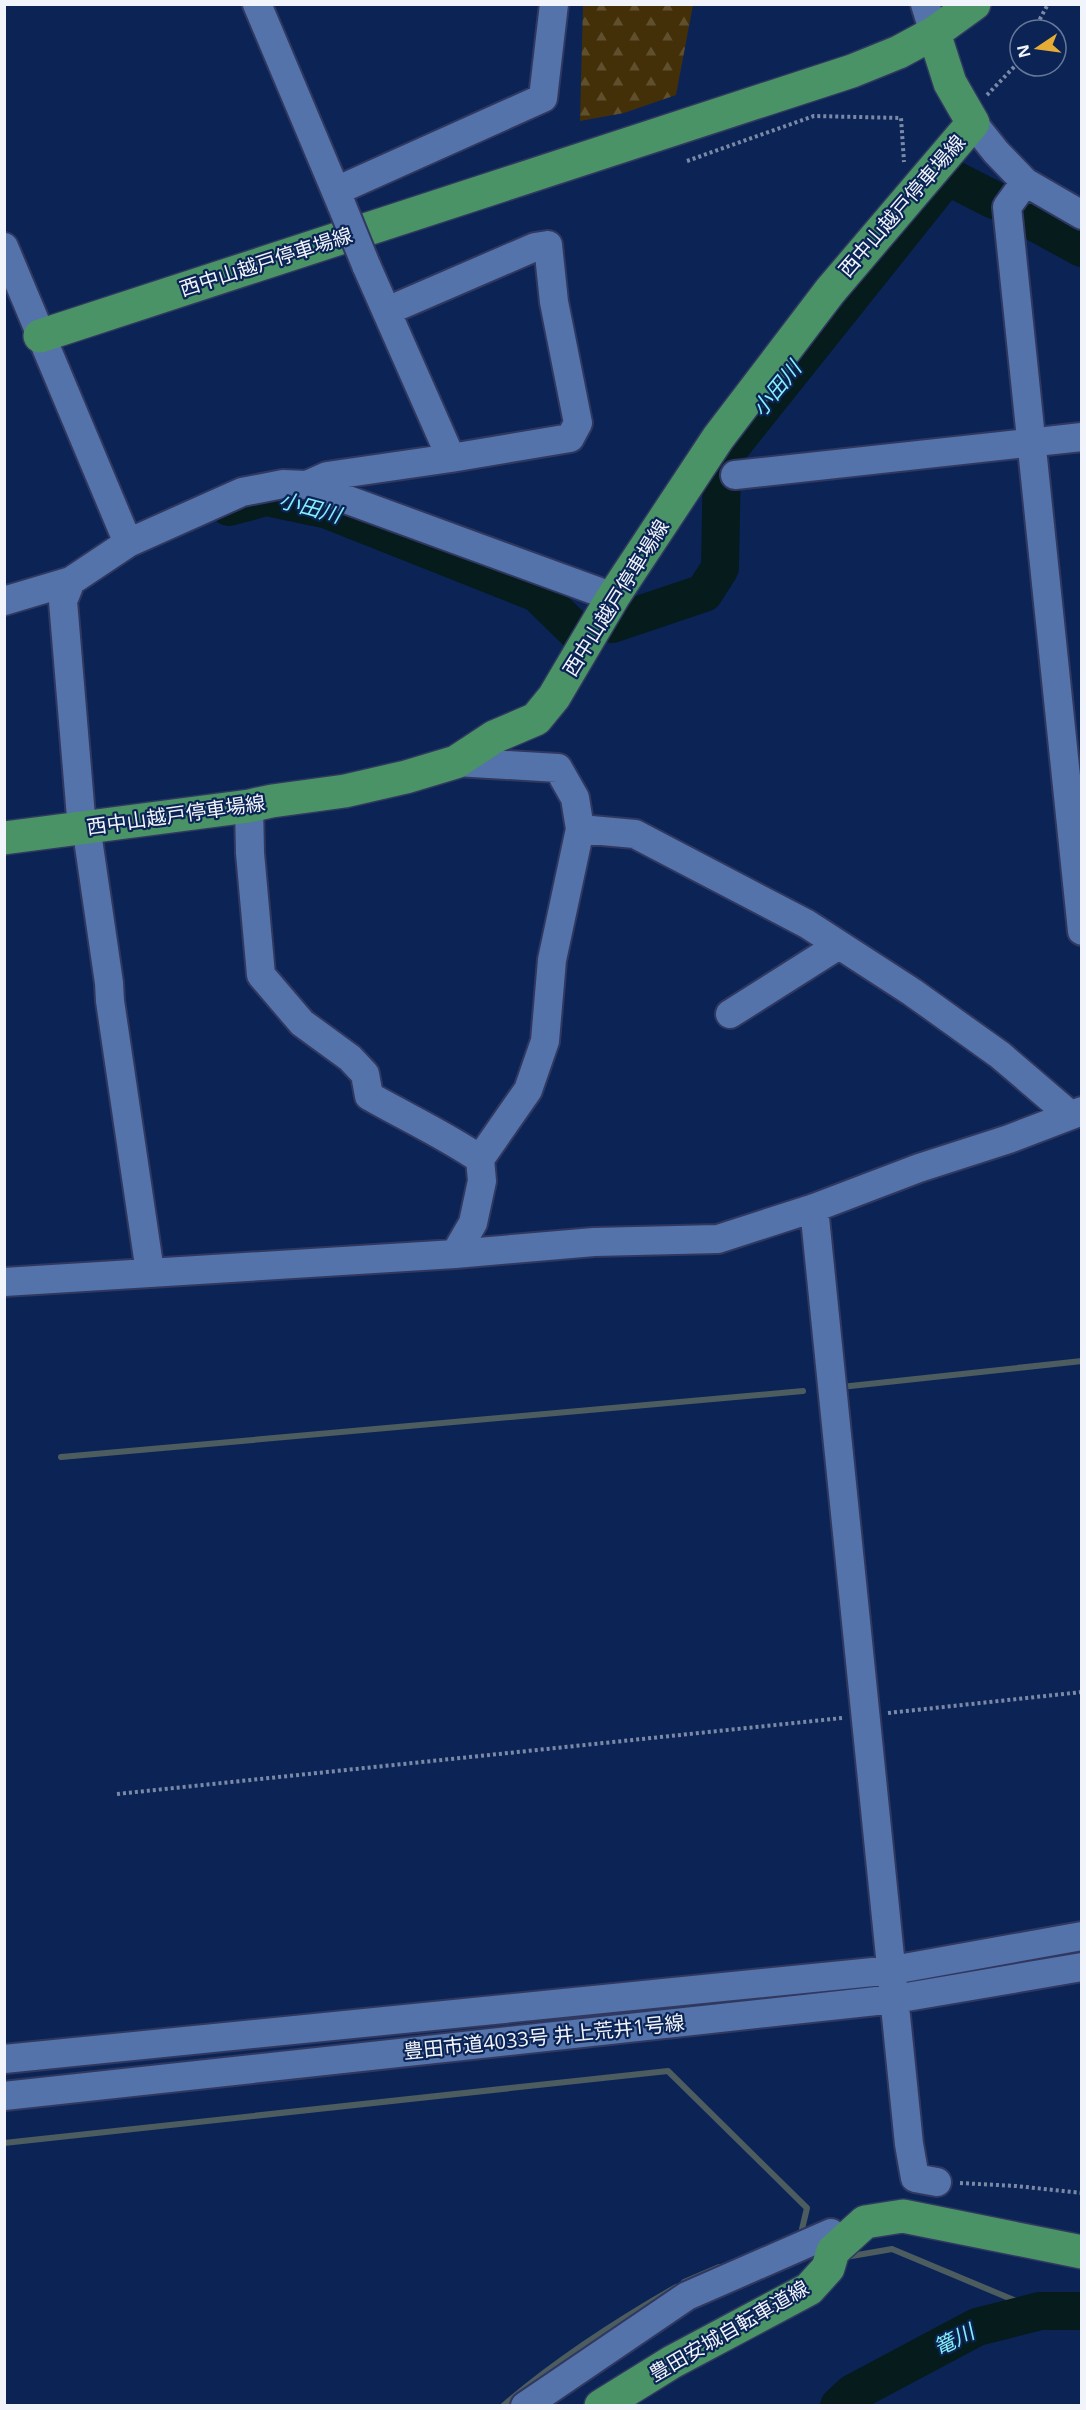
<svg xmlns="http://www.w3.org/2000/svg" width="1086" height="2410" font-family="'Open Sans','Noto Sans JP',sans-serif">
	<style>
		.forest { fill: url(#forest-firs) }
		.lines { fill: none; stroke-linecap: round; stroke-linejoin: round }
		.stream { stroke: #4c5c5f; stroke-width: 6 }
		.river { stroke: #061b1c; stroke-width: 38 }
		.minor-casing { stroke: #303860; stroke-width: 32 }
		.major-casing { stroke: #303860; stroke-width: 36 }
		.path { stroke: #7a89a5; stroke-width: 4; stroke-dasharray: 3 3; stroke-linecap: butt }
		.minor { stroke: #5473ab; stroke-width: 28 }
		.major { stroke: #499366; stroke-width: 33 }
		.minor-bridge-casing { stroke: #303860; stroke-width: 32; stroke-linecap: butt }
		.minor-bridge { stroke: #5473ab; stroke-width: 28 }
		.labels { text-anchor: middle; stroke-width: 4.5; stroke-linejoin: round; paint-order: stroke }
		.street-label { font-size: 20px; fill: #f1f5fb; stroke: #0b2455 }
		.water-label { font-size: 21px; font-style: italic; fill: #84f0f8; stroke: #0b2455 }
	</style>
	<defs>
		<pattern id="forest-firs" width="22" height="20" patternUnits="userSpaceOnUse" patternTransform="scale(1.5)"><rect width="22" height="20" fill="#433008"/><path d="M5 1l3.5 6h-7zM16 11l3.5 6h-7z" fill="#5f4f2d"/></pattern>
	</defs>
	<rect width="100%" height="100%" fill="#0b2455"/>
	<!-- forest -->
	<path class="forest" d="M 583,5 L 693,5 L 676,95 L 624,113 L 580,121 Z"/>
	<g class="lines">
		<!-- stream -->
		<path class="stream" d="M 841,1387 L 1082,1361
			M 61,1457 L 803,1391
			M 4,2143 L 668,2071 L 807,2208 L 802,2229
			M 846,2257 L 892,2249 L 1040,2311
			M 684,2282 L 719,2267
			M 503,2406 C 556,2360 615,2322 676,2287"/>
		<!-- river -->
		<path class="river" d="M 1023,216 L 1082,248
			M 229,507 L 266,497 L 328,510 L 537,593 L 580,635
			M 612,624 L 704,593 L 720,568 L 722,458 L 947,176 L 994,200
			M 839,2406 L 853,2393 L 977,2327 L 1040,2311 L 1082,2311"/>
		<defs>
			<path id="minor" d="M 257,4 L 342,206
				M 925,4 L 934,33
				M 973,123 L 996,152 L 1025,182 L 1082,215
				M 1025,182 L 1007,207 L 1082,931
				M 336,191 L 543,98 L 554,4
				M 4,247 L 128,543
				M 366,265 L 451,458
				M 735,475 L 1082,437
				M 307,485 L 327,476 L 451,458 L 570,438 L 578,423 L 554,302 L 548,245 L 535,247 L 387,311
				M 71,581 L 63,601 L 82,829 L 88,839 L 109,983 L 110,1001 L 150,1272
				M 4,601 L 71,581 L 128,543 L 242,492 L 283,484 L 307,485 L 613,597
				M 456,762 L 558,768 L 575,798 L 580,829 L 635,834 L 807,924 L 912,992 L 1000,1055 L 1070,1115
				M 249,806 L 250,853 L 261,975 L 302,1023 L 350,1058 L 365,1074 L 369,1096 C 406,1117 445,1135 480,1159 L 482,1181 L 473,1223 L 455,1254
				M 730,1014 L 839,945
				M 480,1159 L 528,1090 L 545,1041 L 552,960 L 580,829
				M 814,1208 L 909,2144 L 915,2178 L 937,2182
				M 4,1282 L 455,1254 L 594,1242 L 718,1239 L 814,1208 L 919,1168 L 1009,1139 L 1082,1111
				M 4,2059 L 893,1970 L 1082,1936
				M 4,2096 L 895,1999 L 1082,1967
				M 525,2406 L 687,2296 L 831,2233"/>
			<path id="major" d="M 40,336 L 852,71 L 899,52 L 934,33 L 974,4
				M 4,838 L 249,806 L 272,801 L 345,791 L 406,777 L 456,762 L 494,737 L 536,719 L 554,697 L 613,597 L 718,438 L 830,291 L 973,123 L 950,83 L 934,33
				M 601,2406 L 672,2362 L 809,2289 L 828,2268 L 833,2251 L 865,2222 L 903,2216 L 1082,2252"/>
		</defs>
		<!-- minor casing -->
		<use href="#minor" class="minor-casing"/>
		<!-- major casing -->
		<use href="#major" class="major-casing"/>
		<!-- path -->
		<path class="path" d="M 1034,30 L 1048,4
			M 987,95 L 1015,66 L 1020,56
			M 687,161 L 814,116 L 901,118 L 904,162
			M 888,1713 L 1082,1692
			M 117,1794 L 842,1718
			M 960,2183 L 1016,2186 L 1082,2193"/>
		<!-- minor -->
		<use href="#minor" class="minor"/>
		<!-- major -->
		<use href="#major" class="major"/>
		<defs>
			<path id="minor-bridge" d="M 342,206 L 366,265"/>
		</defs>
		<!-- minor-bridge casing -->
		<use href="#minor-bridge" class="minor-bridge-casing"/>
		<!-- minor-bridge -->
		<use href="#minor-bridge" class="minor-bridge"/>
	</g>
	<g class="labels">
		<!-- street labels -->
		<g class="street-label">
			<text transform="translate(902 206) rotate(-49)" y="7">西中山越戸停車場線</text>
			<text transform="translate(266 262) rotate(-18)" y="7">西中山越戸停車場線</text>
			<text transform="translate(616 598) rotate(-58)" y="7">西中山越戸停車場線</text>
			<text transform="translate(176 815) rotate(-8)" y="7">西中山越戸停車場線</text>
			<text transform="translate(544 2037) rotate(-6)" y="7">豊田市道4033号 井上荒井1号線</text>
			<text transform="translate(729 2331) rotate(-30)" y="7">豊田安城自転車道線</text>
		</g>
		<!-- water labels -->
		<g class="water-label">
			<text transform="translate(777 389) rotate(-51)" y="7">小田川</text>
			<text transform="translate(310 508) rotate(15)" y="7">小田川</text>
			<text transform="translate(954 2340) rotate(-27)" y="7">篭川</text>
		</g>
	</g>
	<!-- border -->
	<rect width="1086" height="2410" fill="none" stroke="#f1f5fb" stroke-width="12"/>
	<!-- north arrow -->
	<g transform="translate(1038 48) rotate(257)"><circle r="28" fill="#0b2455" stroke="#677897" stroke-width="1.5"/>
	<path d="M0-4.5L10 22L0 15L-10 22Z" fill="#e5ad35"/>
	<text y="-9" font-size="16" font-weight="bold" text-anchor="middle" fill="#f1f5fb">N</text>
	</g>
</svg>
